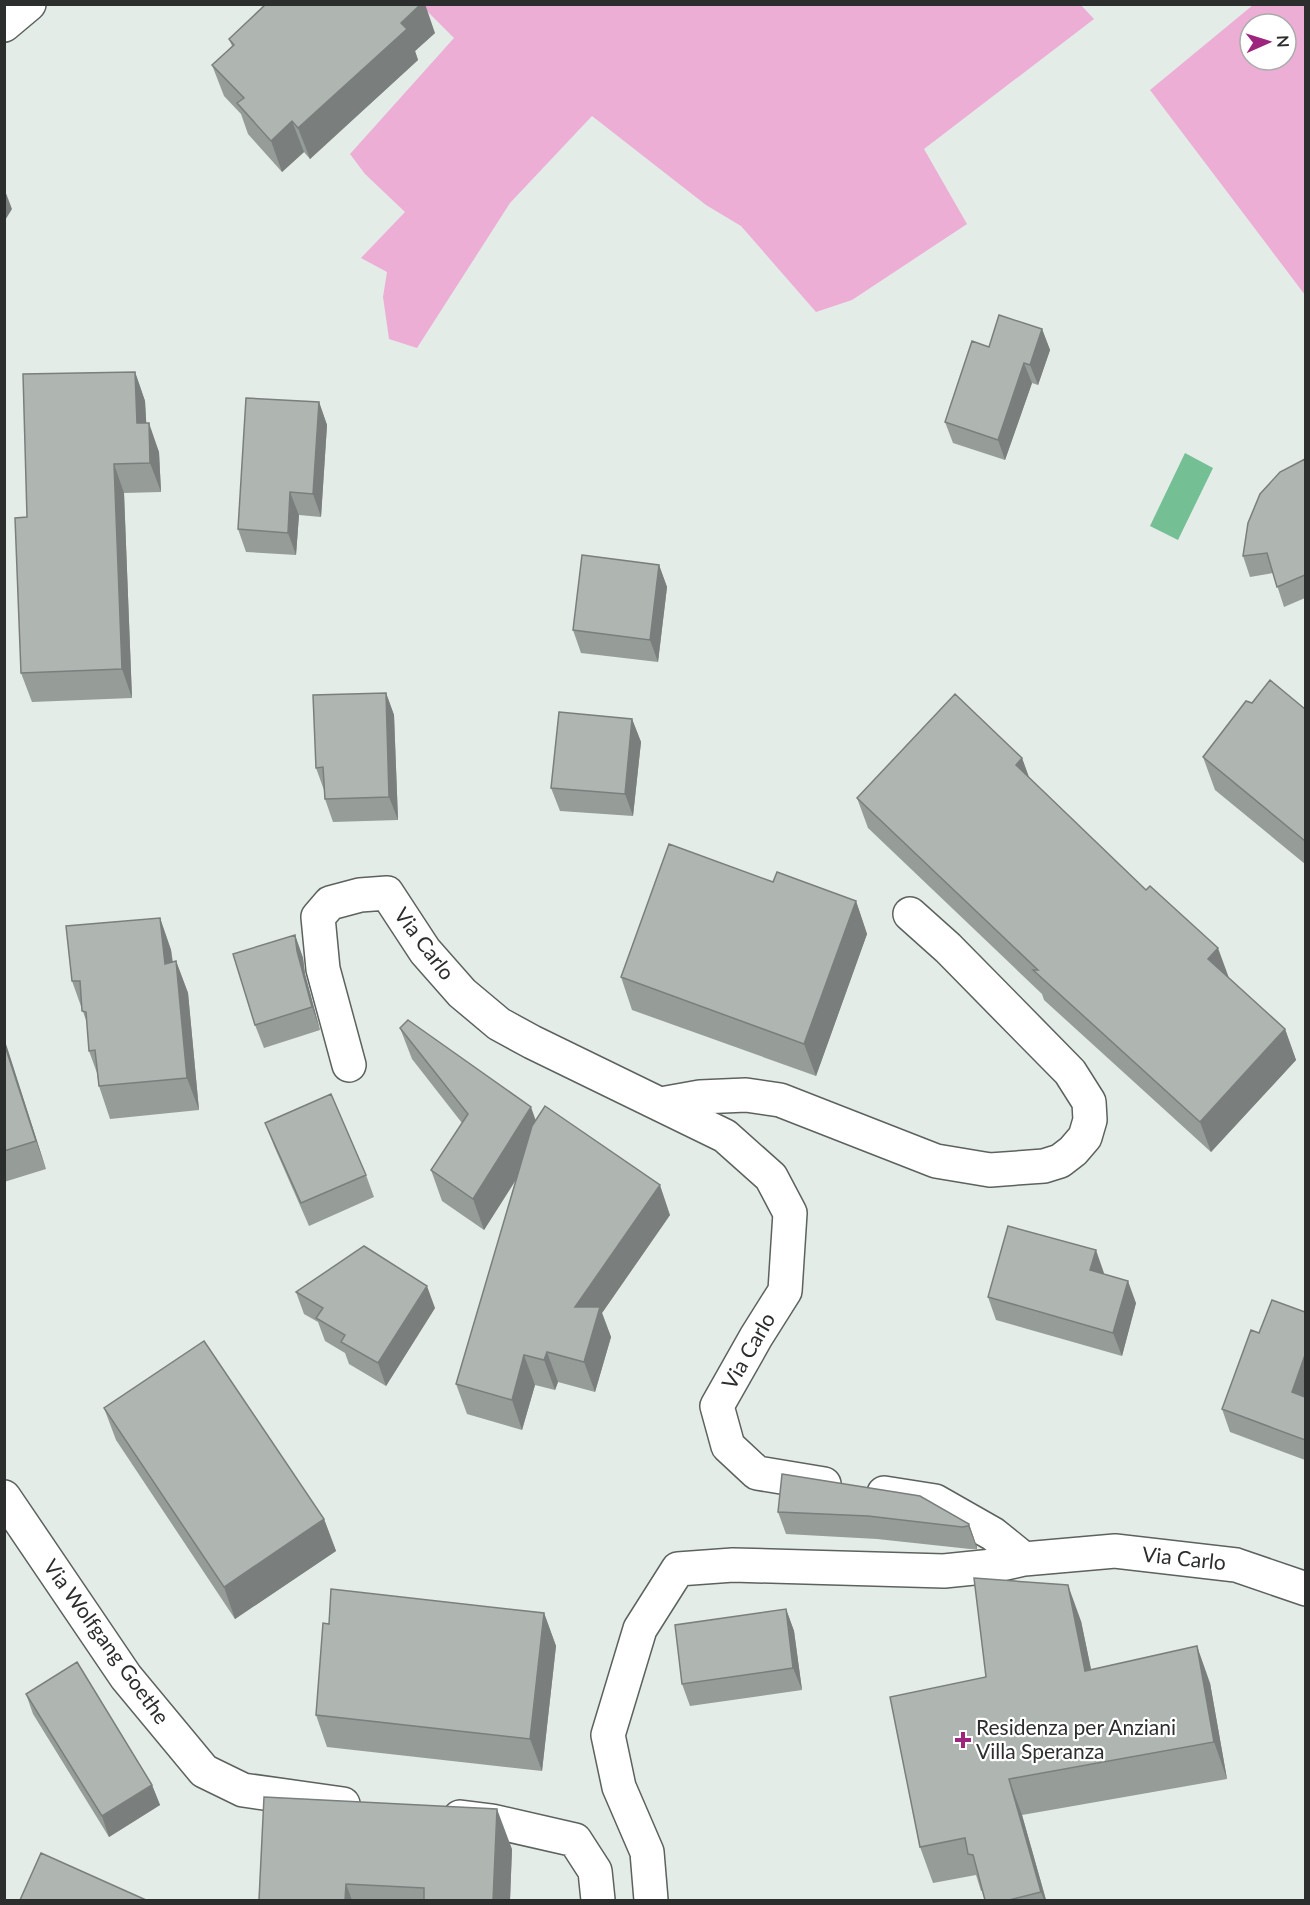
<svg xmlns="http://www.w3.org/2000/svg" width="1310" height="1905" font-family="Lato,sans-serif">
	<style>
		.green { fill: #ecaed5; fill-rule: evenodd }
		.water { fill: #75bf95 }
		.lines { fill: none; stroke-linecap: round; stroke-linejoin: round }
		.minor-casing { stroke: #5c625e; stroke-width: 36 }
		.minor { stroke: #fff; stroke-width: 33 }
		.wall { fill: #969d99 }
		.shaded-wall { fill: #7a7f7d }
		.building { fill: #afb6b2; stroke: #7a7f7d; stroke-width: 1.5 }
		.poi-dot { fill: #9e257d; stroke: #fff; stroke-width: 2 }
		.labels { text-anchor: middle; stroke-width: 4.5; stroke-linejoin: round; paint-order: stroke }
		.street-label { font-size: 21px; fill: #2b2e2c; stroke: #fff }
		.poi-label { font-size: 21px; fill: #2b2e2c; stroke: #fff; text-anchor: start }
	</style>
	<rect width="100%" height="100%" fill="#e4ece7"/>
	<!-- green -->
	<path class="green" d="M 1080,4 L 1094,19 L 924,149 L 967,224 L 852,300 L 816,312 L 741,226 L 706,205 L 592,116 L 510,203 L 417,348 L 389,339 L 383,297 L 387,272 L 361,258 L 405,212 L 365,174 L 350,154 L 454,38 L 421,5 Z
		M 1253,5 L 1305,5 L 1305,295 L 1150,90 ZM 1250,24 L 1286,24 L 1286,60 L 1250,60 Z"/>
	<!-- water -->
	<path class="water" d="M 1185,453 L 1213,468 L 1178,540 L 1150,526 Z"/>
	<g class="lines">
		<defs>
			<path id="minor" d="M 4,25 L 29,4
				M 349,1065 L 323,969 L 318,917 L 330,903 L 360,895 L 387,893 L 425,951 L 462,993 L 499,1024 L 532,1042 L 725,1136 L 771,1177 L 790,1213 L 785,1291 L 756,1337 L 717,1406 L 728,1446 L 757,1473 L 824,1484
				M 661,1104 L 700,1097 L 746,1095 L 780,1100 L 936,1161 L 990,1170 L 1044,1166 L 1060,1161 L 1073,1151 L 1085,1137 L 1090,1120 L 1089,1102 L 1070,1072 L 948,948 L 910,914
				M 884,1493 L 935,1501 L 993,1534 L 1024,1559
				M 4,1497 L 126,1677 L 204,1771 L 243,1790 L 343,1804
				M 460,1817 L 492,1821 L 575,1840 L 595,1871 L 598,1900
				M 651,1900 L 647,1852 L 619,1787 L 608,1735 L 640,1629 L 678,1569 L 733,1565 L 944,1571 L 993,1566 L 1024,1559 L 1115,1551 L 1236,1565 L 1306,1589"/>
		</defs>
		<!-- minor casing -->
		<use href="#minor" class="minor-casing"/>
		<!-- minor -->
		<use href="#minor" class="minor"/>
	</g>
	<!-- wall -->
	<path class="wall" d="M 435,33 L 415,51 L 418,60 L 310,159 L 304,152 L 282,172 L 248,134 L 241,114 L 224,96 L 212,65 L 232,46 L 229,39 Z
		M 1042,329 L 1050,350 L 1038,385 L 1032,383 L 1005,460 L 953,443 L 945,422 L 989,347 Z
		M 135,372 L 145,401 L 146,423 L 159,452 L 161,492 L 124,493 L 132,698 L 32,702 L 21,673 L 27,517 Z
		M 319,402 L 327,425 L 321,517 L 299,515 L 296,555 L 246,552 L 238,529 Z
		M 1305,459 L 1305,598 L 1284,607 L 1273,573 L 1250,577 L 1243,556 Z
		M 659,565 L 667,587 L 658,662 L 581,653 L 573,630 Z
		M 386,693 L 394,715 L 398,820 L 333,822 L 325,799 L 324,790 L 316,768 Z
		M 1252,703 L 1305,709 L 1305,864 L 1215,790 L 1203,757 Z
		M 632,719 L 641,742 L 633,816 L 560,811 L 551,788 Z
		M 1022,758 L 1029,778 L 1229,978 L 1285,1029 L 1296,1060 L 1211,1152 L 1044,1000 L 1042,994 L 868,828 L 857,798 Z
		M 773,882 L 856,901 L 867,934 L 816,1076 L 632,1010 L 621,977 Z
		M 160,918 L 171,950 L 173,962 L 176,961 L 188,993 L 199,1110 L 110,1119 L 99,1086 L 97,1073 L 89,1051 L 87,1023 L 72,981 Z
		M 295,935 L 303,958 L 305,974 L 320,1030 L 264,1048 L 255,1025 Z
		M 400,1028 L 536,1120 L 670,1215 L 602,1313 L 611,1337 L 595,1392 L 558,1382 L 555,1390 L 535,1385 L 522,1430 L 467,1414 L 456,1384 L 516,1180 L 484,1230 L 442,1201 L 431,1170 L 462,1123 L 412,1059 Z
		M 4,1039 L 46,1169 L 4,1182 Z
		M 265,1123 L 366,1175 L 374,1197 L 309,1226 L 274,1146 Z
		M 1104,1273 L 1104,1274 L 1136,1303 L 1122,1356 L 996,1320 L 988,1297 Z
		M 296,1292 L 435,1308 L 386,1386 L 349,1364 L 345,1353 L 325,1341 L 318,1322 L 304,1314 Z
		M 1305,1312 L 1305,1460 L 1230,1432 L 1222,1409 L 1259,1333 Z
		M 104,1408 L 324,1519 L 336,1551 L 235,1619 L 116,1440 Z
		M 920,1496 L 969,1524 L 977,1547 L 977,1549 L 970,1549 L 877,1539 L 786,1534 L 778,1512 Z
		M 786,1609 L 794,1631 L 802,1690 L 690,1706 L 682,1684 Z
		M 544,1613 L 556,1646 L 542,1771 L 327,1747 L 316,1715 Z
		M 1081,1621 L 1091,1670 L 1210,1683 L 1227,1779 L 1022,1815 L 1046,1900 L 985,1900 L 982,1891 L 981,1891 L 976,1875 L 933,1883 L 920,1847 L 986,1677 Z
		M 26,1694 L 152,1785 L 160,1805 L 109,1837 L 33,1714 Z
		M 512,1849 L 510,1900 L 259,1900 Z"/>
	<!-- shaded-wall -->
	<path class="shaded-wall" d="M 421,4 L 425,4 L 435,33 L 415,51 L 418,60 L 310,159 L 298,128 L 401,23 Z
		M 292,121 L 304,152 L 282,172 L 271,141 Z
		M 4,188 L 12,209 L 4,222 Z
		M 1042,329 L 1050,350 L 1038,385 L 1030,365 Z
		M 1024,363 L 1032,383 L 1005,460 L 998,440 Z
		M 135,372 L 145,401 L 148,452 L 137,423 Z
		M 319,402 L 327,425 L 321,517 L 313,494 Z
		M 149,423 L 159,452 L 161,492 L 150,463 Z
		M 114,464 L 124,493 L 132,698 L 122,669 Z
		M 290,492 L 299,515 L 296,555 L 288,533 Z
		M 659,565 L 667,587 L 658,662 L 650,640 Z
		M 386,693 L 394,715 L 398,820 L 389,797 Z
		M 632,719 L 641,742 L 633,816 L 625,794 Z
		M 1022,758 L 1033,788 L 1016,765 Z
		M 856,901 L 867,934 L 816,1076 L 804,1044 Z
		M 160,918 L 171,950 L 176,997 L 165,964 Z
		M 295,935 L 303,958 L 305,974 L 320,1030 L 312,1007 L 297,951 Z
		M 1218,948 L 1229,978 L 1208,959 Z
		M 176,961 L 188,993 L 199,1110 L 187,1078 Z
		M 1285,1029 L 1296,1060 L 1211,1152 L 1200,1122 Z
		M 4,1039 L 7,1047 L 46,1169 L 36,1141 L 4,1043 Z
		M 531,1107 L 542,1138 L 484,1230 L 473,1199 Z
		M 660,1185 L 670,1215 L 602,1313 L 611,1337 L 595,1392 L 584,1362 L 575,1307 Z
		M 1096,1250 L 1104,1273 L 1098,1293 L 1090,1270 Z
		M 1128,1281 L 1136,1303 L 1122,1356 L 1113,1333 Z
		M 427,1286 L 435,1308 L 386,1386 L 378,1363 Z
		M 547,1352 L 558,1382 L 555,1390 L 544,1360 Z
		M 524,1355 L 535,1385 L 522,1430 L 512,1400 Z
		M 1305,1355 L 1305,1401 L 1292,1392 Z
		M 324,1519 L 336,1551 L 235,1619 L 224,1587 Z
		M 969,1524 L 977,1547 L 977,1549 L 968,1526 Z
		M 1068,1585 L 1081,1621 L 1099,1707 L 1085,1671 Z
		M 786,1609 L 794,1631 L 802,1690 L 793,1668 Z
		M 544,1613 L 556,1646 L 542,1771 L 530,1739 Z
		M 1197,1646 L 1210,1683 L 1227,1779 L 1214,1742 Z
		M 1009,1779 L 1022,1815 L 1046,1900 L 1044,1900 L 1041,1892 Z
		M 152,1785 L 160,1805 L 109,1837 L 102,1816 Z
		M 497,1809 L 512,1849 L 510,1900 L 493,1900 Z
		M 346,1884 L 352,1900 L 345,1900 Z"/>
	<!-- building -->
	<path class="building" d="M 266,4 L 421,4 L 401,23 L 407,29 L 298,128 L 292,121 L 271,141 L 237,103 L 244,98 L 212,65 L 234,45 L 229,39 Z
		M 999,315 L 1042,329 L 1030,365 L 1024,363 L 998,440 L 945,422 L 972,341 L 989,347 Z
		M 135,372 L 137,423 L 149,423 L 150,463 L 114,464 L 122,669 L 21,673 L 15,518 L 27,517 L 23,374 Z
		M 246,398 L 319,402 L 313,494 L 290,492 L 288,533 L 238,529 Z
		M 1305,459 L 1305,575 L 1277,587 L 1267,553 L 1243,556 L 1248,523 L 1260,494 L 1280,472 Z
		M 582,555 L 659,565 L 650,640 L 573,630 Z
		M 1270,680 L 1305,709 L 1305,841 L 1203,757 L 1246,701 L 1252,703 Z
		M 386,693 L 389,797 L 325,799 L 323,767 L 316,768 L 313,695 Z
		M 955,694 L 1022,758 L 1016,765 L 1146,890 L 1150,886 L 1218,948 L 1208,959 L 1285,1029 L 1200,1122 L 1033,970 L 1038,970 L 857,798 Z
		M 559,712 L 632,719 L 625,794 L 551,788 Z
		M 669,844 L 773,882 L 777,872 L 856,901 L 804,1044 L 621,977 Z
		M 160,918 L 165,964 L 176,961 L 187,1078 L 99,1086 L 95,1050 L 89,1051 L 86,1012 L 82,1011 L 80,981 L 72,981 L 66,926 Z
		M 295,935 L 297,951 L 312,1007 L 255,1025 L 233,954 Z
		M 408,1020 L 531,1107 L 473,1199 L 431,1170 L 468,1114 L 400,1028 Z
		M 4,1043 L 36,1141 L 4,1151 Z
		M 331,1094 L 366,1175 L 301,1203 L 265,1123 Z
		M 545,1106 L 660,1185 L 575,1307 L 600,1307 L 584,1362 L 547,1352 L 544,1360 L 524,1355 L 512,1400 L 456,1384 L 532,1126 Z
		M 1008,1226 L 1096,1250 L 1090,1270 L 1128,1281 L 1113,1333 L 988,1297 Z
		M 364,1246 L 427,1286 L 378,1363 L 341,1342 L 345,1335 L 316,1318 L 323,1308 L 296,1292 Z
		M 1272,1300 L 1305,1312 L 1305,1355 L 1292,1392 L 1305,1397 L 1305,1440 L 1222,1409 L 1251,1330 L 1259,1333 Z
		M 204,1341 L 324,1519 L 224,1587 L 104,1408 Z
		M 782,1474 L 920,1496 L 969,1524 L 968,1526 L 962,1527 L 868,1516 L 778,1512 Z
		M 974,1578 L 1068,1585 L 1085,1671 L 1197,1646 L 1214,1742 L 1009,1779 L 1041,1892 L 1009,1900 L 985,1900 L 973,1855 L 968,1854 L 965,1838 L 920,1847 L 890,1697 L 986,1677 Z
		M 331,1589 L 544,1613 L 530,1739 L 316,1715 L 323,1623 L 329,1624 Z
		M 786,1609 L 793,1668 L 682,1684 L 675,1625 Z
		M 77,1662 L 152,1785 L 102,1816 L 26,1694 Z
		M 264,1797 L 497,1809 L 493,1900 L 424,1900 L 424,1888 L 346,1884 L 345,1900 L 259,1900 Z
		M 41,1853 L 146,1900 L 20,1900 Z"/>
	<!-- markers -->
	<path class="poi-dot" d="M960 1731h6v6h6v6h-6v6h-6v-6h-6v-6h6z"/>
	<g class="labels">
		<!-- street labels -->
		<g class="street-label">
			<text transform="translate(424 944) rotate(53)" y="7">Via Carlo</text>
			<text transform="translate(749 1351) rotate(-60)" y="7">Via Carlo</text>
			<text transform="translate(1184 1559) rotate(6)" y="7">Via Carlo</text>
			<text transform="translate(106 1642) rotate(54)" y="7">Via Wolfgang Goethe</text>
		</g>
		<!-- poi labels -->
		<g class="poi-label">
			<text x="976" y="1735">Residenza per Anziani<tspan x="976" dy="24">Villa Speranza</tspan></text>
		</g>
	</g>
	<!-- border -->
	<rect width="1310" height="1905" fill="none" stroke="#2b2e2c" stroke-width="12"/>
	<!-- north arrow -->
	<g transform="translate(1268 42) rotate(87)"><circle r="28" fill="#ffffff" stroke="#aaabab" stroke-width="1.5"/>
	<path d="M0-4.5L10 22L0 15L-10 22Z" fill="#9e257d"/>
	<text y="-9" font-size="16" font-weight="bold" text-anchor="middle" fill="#2b2e2c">N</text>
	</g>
</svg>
